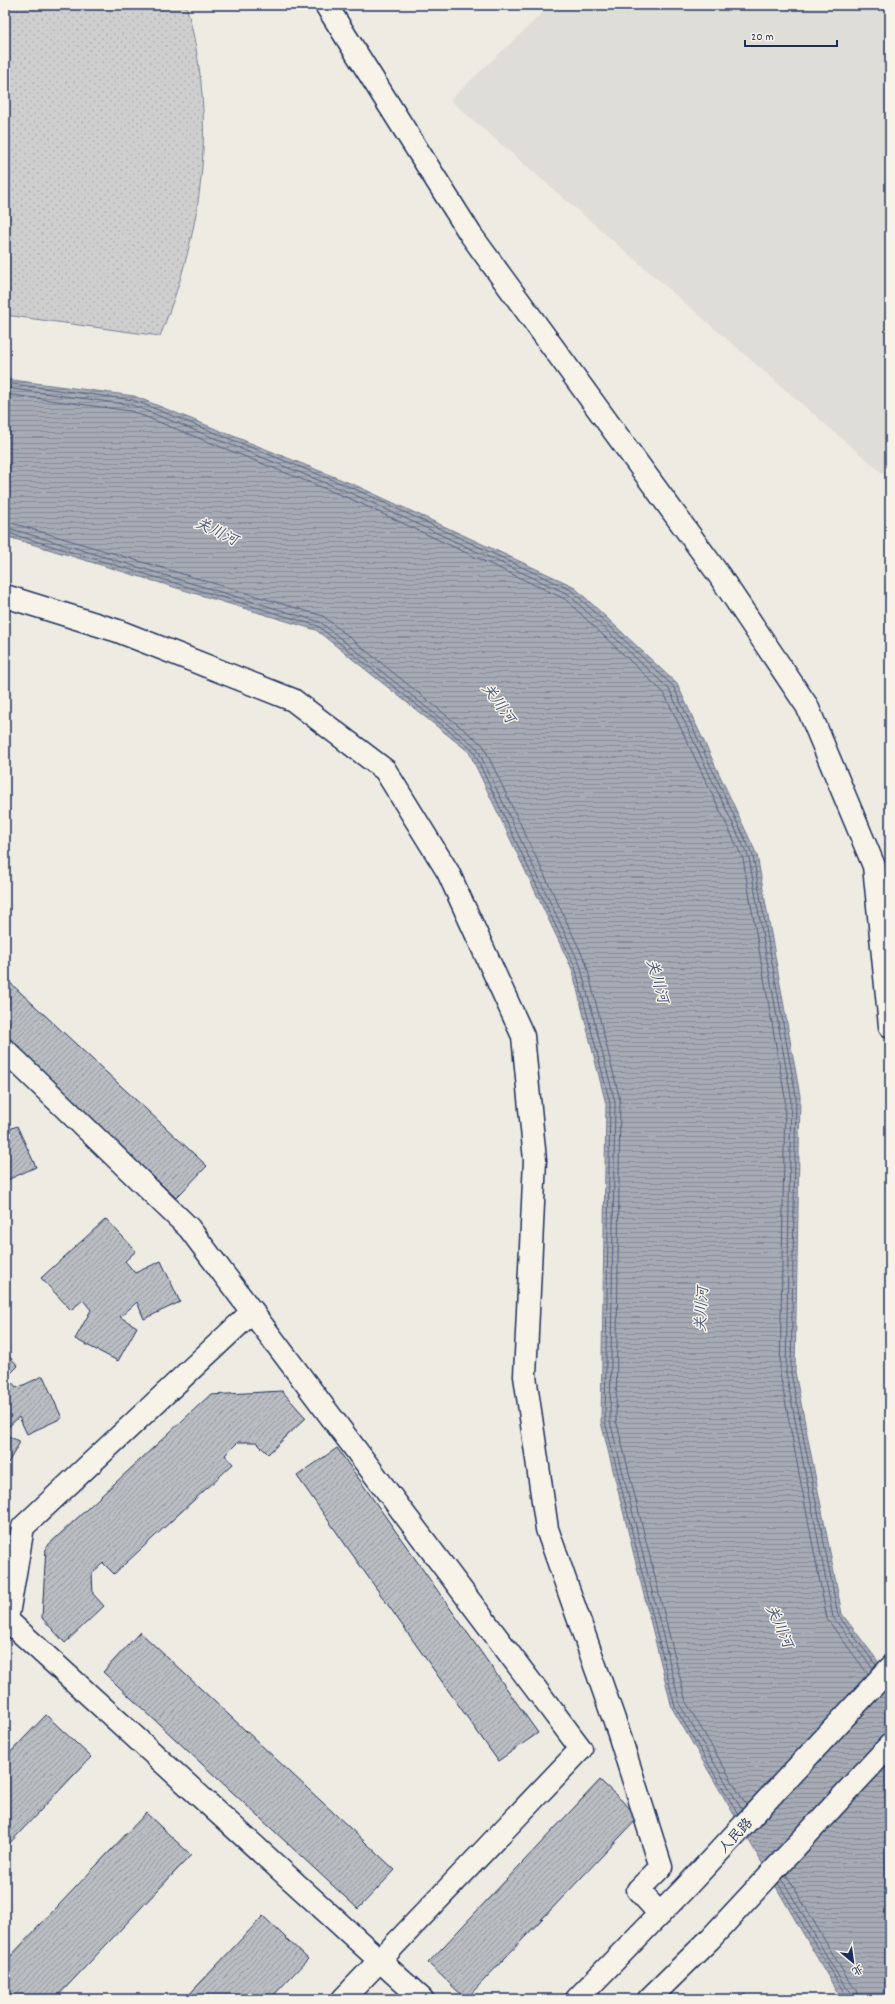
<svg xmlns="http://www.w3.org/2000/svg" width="895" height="2004" font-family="Dekko,'LXGW WenKai TC',sans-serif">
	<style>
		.built { fill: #deddd8 }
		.park { fill: url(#park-dots); stroke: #757f96 }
		.water { fill: url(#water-rules); stroke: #6e7992 }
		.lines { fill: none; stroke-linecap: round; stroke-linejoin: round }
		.shore { stroke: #536181; stroke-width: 1 }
		.building { fill: url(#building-hatch); stroke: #1b2f5e }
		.minor-casing { stroke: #1b2f5e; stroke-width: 25 }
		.secondary-casing { stroke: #1b2f5e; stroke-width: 25 }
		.minor { stroke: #f7f3e8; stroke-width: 22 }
		.secondary { stroke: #f7f3e8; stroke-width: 22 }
		.labels { text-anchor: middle; stroke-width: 3; stroke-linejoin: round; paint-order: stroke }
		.street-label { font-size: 14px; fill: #1b2f5e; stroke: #f7f3e8 }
		.water-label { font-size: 15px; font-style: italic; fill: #455478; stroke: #f7f3e8 }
	</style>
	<defs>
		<pattern id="park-dots" width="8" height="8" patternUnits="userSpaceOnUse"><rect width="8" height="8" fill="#cfcfcf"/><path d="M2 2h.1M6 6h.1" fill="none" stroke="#b1b2b4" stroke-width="1.8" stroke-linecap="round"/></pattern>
		<pattern id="water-rules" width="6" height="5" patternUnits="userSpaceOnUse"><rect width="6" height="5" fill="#a6abb5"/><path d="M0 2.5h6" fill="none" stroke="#868c96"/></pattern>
		<pattern id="building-hatch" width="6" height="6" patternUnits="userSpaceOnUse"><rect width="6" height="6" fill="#babdc2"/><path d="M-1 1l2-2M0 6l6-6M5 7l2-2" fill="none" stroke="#969aa1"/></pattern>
	</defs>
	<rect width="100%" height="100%" fill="#eeebe2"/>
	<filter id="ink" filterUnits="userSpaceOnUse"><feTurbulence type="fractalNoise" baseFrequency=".025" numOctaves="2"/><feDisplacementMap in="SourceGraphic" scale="8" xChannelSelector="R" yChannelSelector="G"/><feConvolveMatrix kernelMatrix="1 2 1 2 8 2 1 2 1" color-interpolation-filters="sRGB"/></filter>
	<g filter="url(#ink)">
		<!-- built -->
		<path class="built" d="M 551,5 L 890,5 L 890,480 L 450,100 Z"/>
		<!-- park -->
		<path class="park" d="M 5,5 L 186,5 C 218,120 204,227 160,336 L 5,315 Z"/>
		<!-- water -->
		<path class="water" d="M 5,379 L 134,396 L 357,486 L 573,586 L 677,684 L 757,855 L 800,1096 L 795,1372 L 842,1614 L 890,1677 L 890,1999 L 845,1999 L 836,1990 L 672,1708 L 601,1422 L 606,1104 L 572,969 L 469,752 L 316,630 L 5,536 Z"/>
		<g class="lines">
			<!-- shore -->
			<path class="shore" d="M 5,383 L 133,400 L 355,489 L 571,590 L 673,686 L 753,856 L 796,1096 L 791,1373 L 838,1615 L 876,1665
				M 5,388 L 132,405 L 353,494 L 568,594 L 669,689 L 749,858 L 791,1096 L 786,1373 L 833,1617 L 873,1669
				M 5,394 L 131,411 L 351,499 L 565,599 L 664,693 L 743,859 L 785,1097 L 780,1374 L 827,1619 L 868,1674
				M 5,521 L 323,616 L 483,745 L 586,963 L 620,1100 L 616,1420 L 686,1702 L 746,1805
				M 5,527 L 320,622 L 477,748 L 580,965 L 615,1102 L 610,1421 L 680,1705 L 742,1810
				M 5,532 L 318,626 L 473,750 L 575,967 L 610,1103 L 605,1421 L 675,1707 L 738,1814
				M 786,1874 L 848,1980 L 857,1990 L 859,1999
				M 782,1879 L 843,1984 L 852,1993 L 853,1999
				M 778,1883 L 848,1999"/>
		</g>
		<!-- building -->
		<path class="building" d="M 6,979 L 207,1166 L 176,1198 L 5,1039 Z
			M 17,1126 L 36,1167 L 5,1181 L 5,1131 Z
			M 106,1219 L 136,1251 L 125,1261 L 135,1273 L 161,1261 L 180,1302 L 144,1319 L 137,1302 L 120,1317 L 137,1327 L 118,1361 L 75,1339 L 91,1310 L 83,1300 L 71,1310 L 41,1278 Z
			M 5,1352 L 18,1366 L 7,1377 L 17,1388 L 43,1376 L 62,1418 L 27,1434 L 19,1417 L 5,1430 Z
			M 282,1391 L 306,1418 L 268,1454 L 256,1442 L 238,1442 L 225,1455 L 233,1464 L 114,1574 L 103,1563 L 92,1573 L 93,1594 L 104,1606 L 65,1643 L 42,1618 L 46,1547 L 210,1395 Z
			M 5,1434 L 20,1442 L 5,1468 Z
			M 337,1448 L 538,1733 L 498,1761 L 297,1476 Z
			M 140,1632 L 395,1870 L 358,1909 L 103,1672 Z
			M 46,1715 L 91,1757 L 5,1848 L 5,1758 Z
			M 600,1780 L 639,1817 L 466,1999 L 428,1963 Z
			M 146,1813 L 191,1855 L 55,1999 L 5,1999 L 5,1962 Z
			M 263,1916 L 308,1959 L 270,1999 L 185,1999 Z
			M 745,1994 L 751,1999 L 740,1999 Z"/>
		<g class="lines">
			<defs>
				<path id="minor" d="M 5,596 L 118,631 L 293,700 L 385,770 L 448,872 L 523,1036 L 535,1160 L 525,1376 L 547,1529 L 618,1731 L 661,1867 L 638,1890 L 660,1914
					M 5,1050 L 189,1228 L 581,1749 L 343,1999
					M 253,1311 L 23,1527 L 7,1620 L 422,1999"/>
				<path id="secondary" d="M 326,5 L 471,235 L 719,575 L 807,706 L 874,866 L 890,1026
					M 577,1999 L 685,1888 L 890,1668
					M 649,1999 L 710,1939 L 890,1745"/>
			</defs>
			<!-- minor casing -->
			<use href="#minor" class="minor-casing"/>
			<!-- secondary casing -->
			<use href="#secondary" class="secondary-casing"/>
			<!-- minor -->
			<use href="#minor" class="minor"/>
			<!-- secondary -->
			<use href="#secondary" class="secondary"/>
		</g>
	</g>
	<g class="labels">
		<!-- street labels -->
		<g class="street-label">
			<text transform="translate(735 1835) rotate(-47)" y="5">人民路</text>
		</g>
		<!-- water labels -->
		<g class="water-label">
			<text transform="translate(217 531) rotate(26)" y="5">关川河</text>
			<text transform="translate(499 703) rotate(54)" y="5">关川河</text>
			<text transform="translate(658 981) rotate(74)" y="5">关川河</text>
			<text transform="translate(701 1309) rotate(-87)" y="5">关川河</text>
			<text transform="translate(780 1626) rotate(66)" y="5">关川河</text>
		</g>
	</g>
	<!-- margin -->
	<rect width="895" height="2004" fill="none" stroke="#f7f3e8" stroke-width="20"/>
	<rect x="10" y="10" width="875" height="1984" fill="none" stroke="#1b2f5e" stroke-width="1.5" filter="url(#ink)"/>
	<!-- north arrow -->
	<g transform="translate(853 1962) rotate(151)" stroke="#f7f3e8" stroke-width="3" paint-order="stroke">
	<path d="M0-3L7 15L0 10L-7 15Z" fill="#1b2f5e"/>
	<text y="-6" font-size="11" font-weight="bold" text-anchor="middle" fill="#1b2f5e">北</text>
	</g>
	<!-- scale -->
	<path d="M745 40v6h92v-6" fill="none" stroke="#1b2f5e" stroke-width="2"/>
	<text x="751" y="40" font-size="12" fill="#1b2f5e" stroke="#f7f3e8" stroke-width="3" paint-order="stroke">20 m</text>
</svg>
